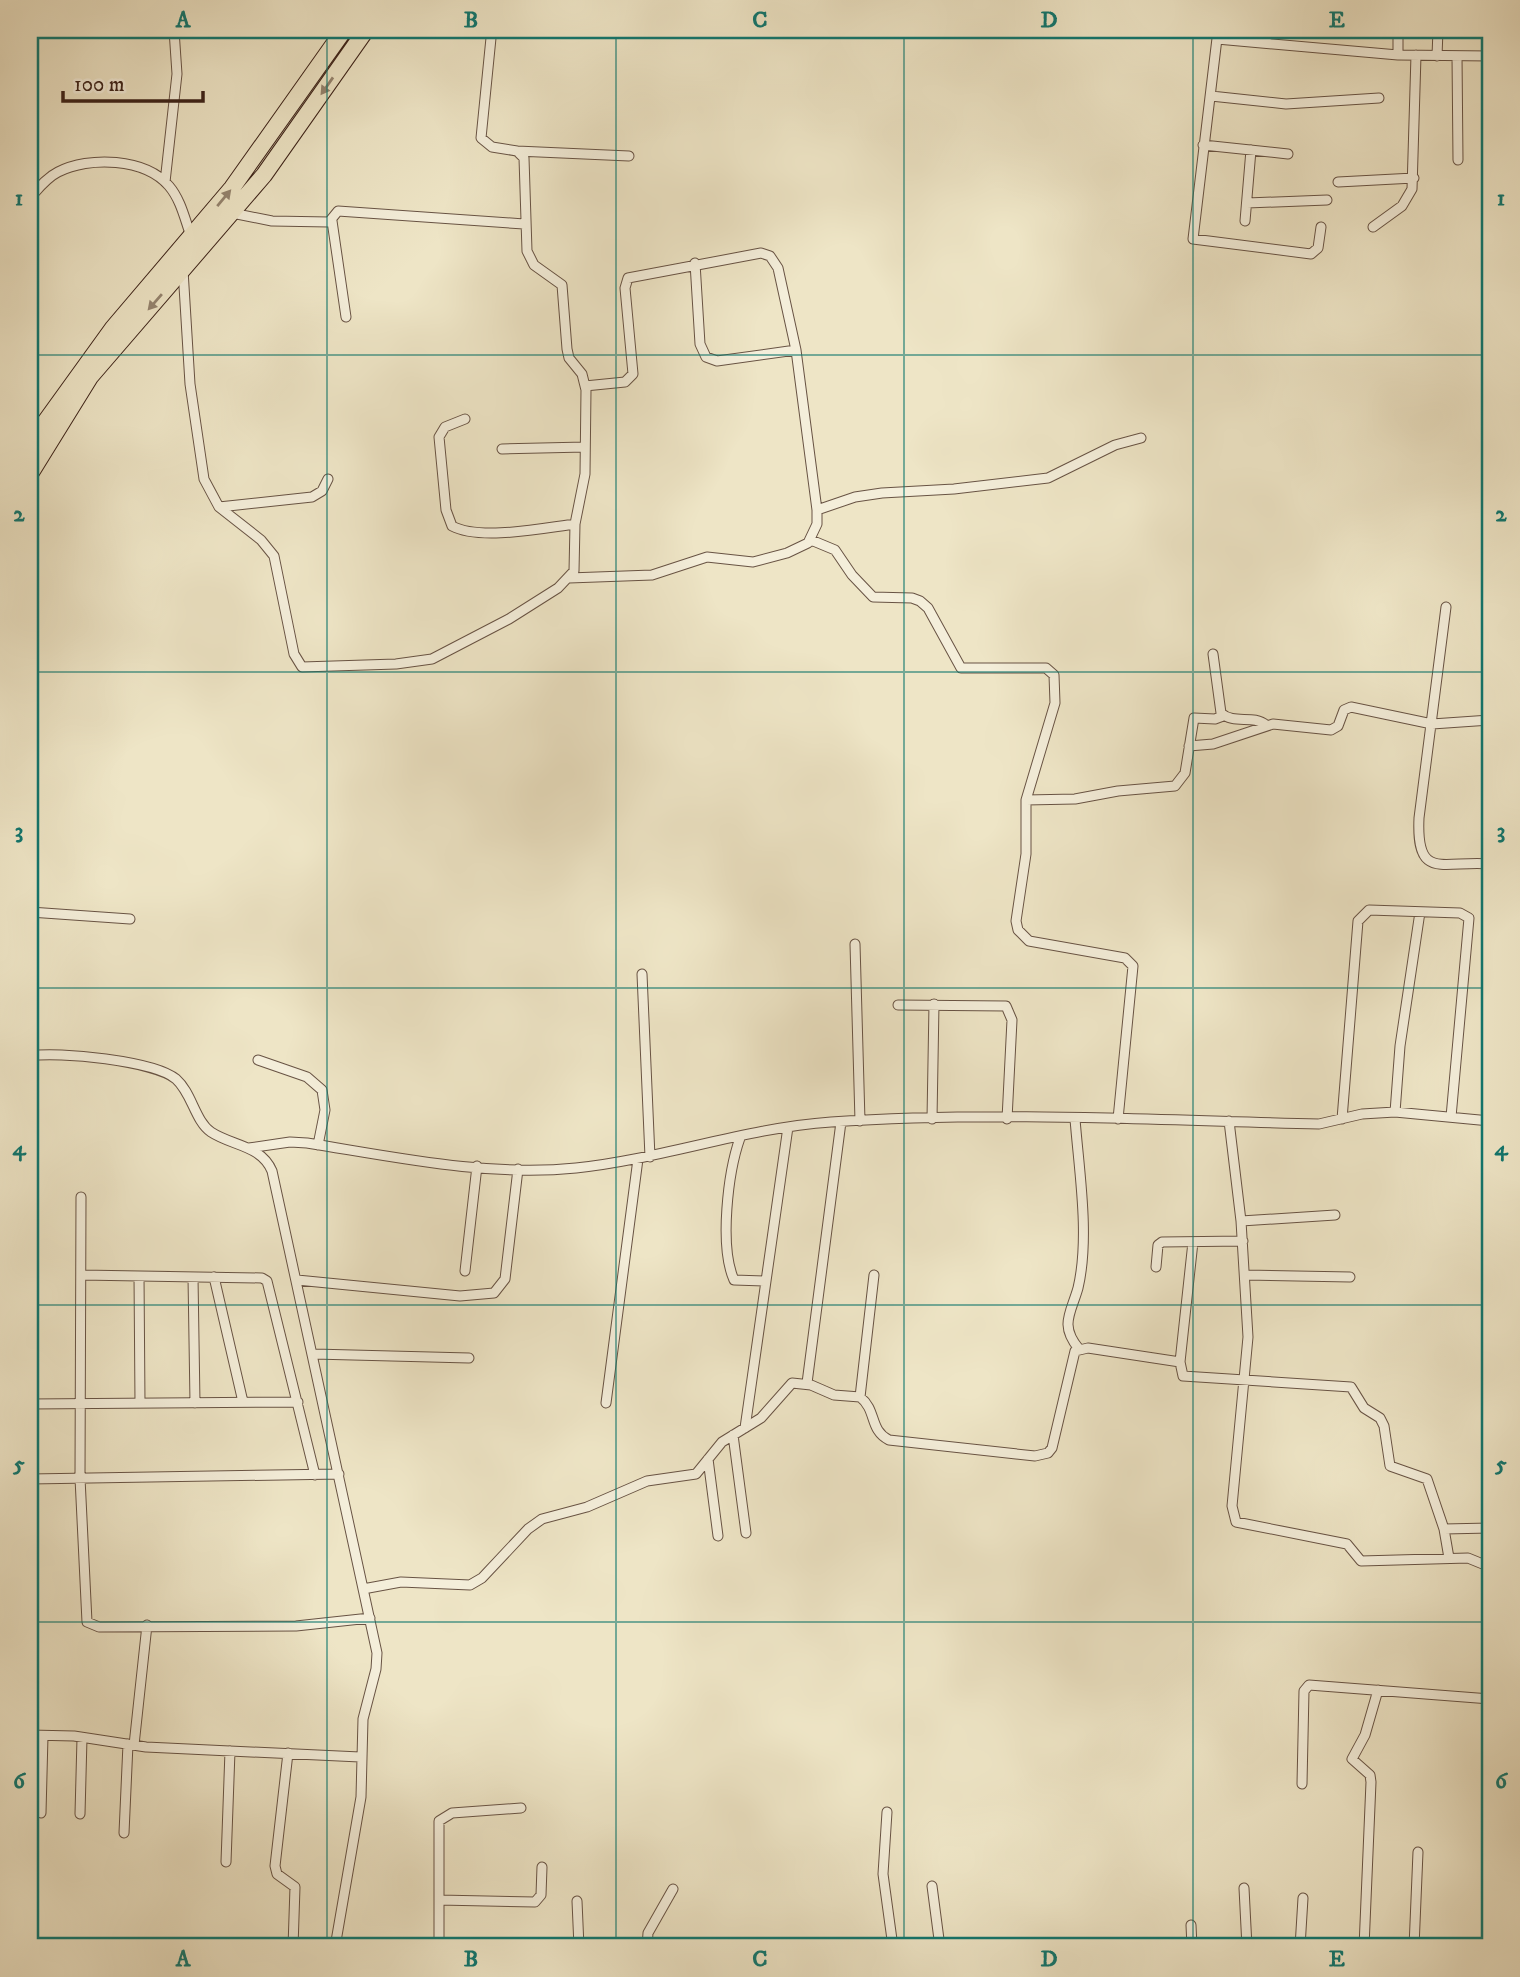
<svg xmlns="http://www.w3.org/2000/svg" width="1520" height="1977" font-family="'IM FELL DW Pica',serif">
	<style>
		.lines { fill: none; stroke-linecap: round; stroke-linejoin: round }
		.minor-casing { stroke: #685344; stroke-width: 11 }
		.trunk-casing { stroke: #3c2218; stroke-width: 18 }
		.minor { stroke: #f4eeda; stroke-width: 9 }
		.trunk { stroke: #eee5c6; stroke-width: 16 }
		.oneway { fill: #95846f }
		.grid { fill: none; stroke: #0f766e; stroke-width: 2; stroke-opacity: 0.55 }
		.neatline { fill: none; stroke: #0f766e; stroke-width: 2.5 }
		.grid-label { font-size: 23px; text-anchor: middle; font-weight: bold; fill: #0f766e }
	</style>
	<rect width="100%" height="100%" fill="#eee5c6"/>
	<filter id="stains"><feTurbulence type="fractalNoise" baseFrequency=".00286" numOctaves="4"/><feColorMatrix values="0 0 0 0 .2 0 0 0 0 .09 0 0 0 0 .02 0 0 0 .5 -.17"/></filter>
	<radialGradient id="worn" r=".72"><stop offset=".6" stop-color="#630" stop-opacity="0"/><stop offset="1" stop-color="#630" stop-opacity=".3"/></radialGradient>
	<g class="lines">
		<defs>
			<path id="minor" d="M 1218,30 L 1193,239 L 1311,254 L 1318,248 L 1321,227
				M 1217,39 L 1398,55 L 1490,56
				M 1398,55 L 1398,30
				M 1437,56 L 1438,30
				M 1457,56 L 1458,160
				M 1211,96 L 1286,104 L 1379,98
				M 1203,145 L 1288,154
				M 517,151 L 629,156
				M 165,182 L 177,74 L 174,30
				M 1338,182 L 1414,178
				M 30,198 C 38,189 46,178 58,172 C 89,156 145,158 169,186 C 181,200 185,220 191,236
				M 1247,203 L 1327,200
				M 232,213 L 272,221 L 329,222 L 338,211 L 524,224
				M 332,221 L 346,317
				M 1245,221 L 1251,150
				M 1373,227 L 1402,206 L 1412,189 L 1416,55
				M 695,263 L 700,344 L 706,357 L 717,361 L 796,350
				M 183,270 L 190,384 L 204,479 L 219,507 L 261,540 L 274,556 L 294,654 L 302,667 L 396,664 L 432,659 L 509,619 L 558,588 L 574,571 L 575,524 L 585,474 L 586,390 L 582,374 L 569,358 L 567,349 L 562,285 L 534,265 L 527,251 L 524,158 L 517,151 L 492,147 L 481,138 L 491,38 L 488,30
				M 585,386 L 625,382 L 633,374 L 625,288 L 628,278 L 761,253 L 770,256 L 778,268 L 796,350 L 817,510 L 855,497 L 882,493 L 954,489 L 1048,478 L 1115,445 L 1141,438
				M 465,419 L 445,427 L 439,437 L 446,510 L 452,526 C 480,541 543,528 575,524
				M 502,449 L 585,447
				M 219,507 L 312,497 L 322,491 L 328,479
				M 811,540 L 835,550 L 852,575 L 873,597 L 912,598 L 920,601 L 928,608 L 961,668 L 1046,668 L 1054,675 L 1055,703 L 1026,800 L 1026,854 L 1016,921 L 1018,930 L 1029,941 L 1125,958 L 1133,966 L 1118,1119
				M 569,578 L 652,575 L 707,557 L 753,562 L 787,553 L 808,543 L 817,524 L 817,510
				M 1446,607 L 1419,818 C 1416,882 1443,860 1490,864
				M 1213,654 L 1221,713 C 1234,725 1253,714 1266,725
				M 1189,746 L 1213,744 L 1273,724 L 1331,730 L 1338,726 L 1344,710 L 1351,707 L 1432,724 L 1490,720
				M 1026,800 L 1075,799 L 1118,791 L 1175,786 L 1185,773 L 1194,718 L 1215,719 L 1223,716
				M 30,912 L 130,919
				M 855,944 L 860,1121
				M 642,974 L 650,1157
				M 898,1005 L 1006,1006 L 1012,1020 L 1007,1119
				M 30,1056 C 58,1051 155,1061 176,1079 C 192,1093 195,1121 211,1132 C 232,1146 261,1145 272,1171 L 377,1653 L 376,1669 L 363,1719 L 361,1797 L 335,1947
				M 258,1060 L 307,1077 L 322,1090 L 325,1110 L 318,1145
				M 1395,1112 L 1400,1046 L 1420,912
				M 932,1119 L 934,1004
				M 1075,1119 C 1079,1171 1090,1237 1078,1288 C 1071,1313 1059,1325 1079,1349
				M 1342,1119 L 1358,921 L 1369,910 L 1460,913 L 1469,918 L 1451,1117
				M 1229,1121 L 1241,1221 L 1248,1337 L 1232,1506 L 1236,1522 L 1347,1544 L 1361,1561 L 1468,1558 L 1490,1567
				M 740,1138 C 728,1172 719,1246 734,1280 L 766,1281
				M 249,1148 L 290,1142 L 307,1143 C 395,1157 487,1177 576,1168 C 662,1159 745,1128 831,1122 C 993,1111 1157,1120 1319,1124 L 1362,1114 L 1395,1112 L 1490,1121
				M 81,1197 L 80,1478 L 87,1622 L 99,1627 L 296,1626 L 370,1618
				M 1241,1221 L 1335,1215
				M 1193,1242 L 1180,1362 L 1183,1376 L 1351,1387 L 1364,1408 L 1380,1418 L 1384,1426 L 1390,1466 L 1427,1479 L 1444,1529 L 1449,1558
				M 1156,1267 L 1158,1245 L 1162,1242 L 1243,1241
				M 465,1271 L 477,1166
				M 81,1275 L 262,1278 L 267,1281 L 315,1475
				M 1246,1275 L 1350,1277
				M 139,1276 L 140,1403
				M 193,1277 L 195,1403
				M 214,1277 L 243,1402
				M 297,1280 L 460,1296 L 494,1293 L 505,1279 L 518,1169
				M 314,1354 L 469,1358
				M 807,1383 L 841,1122
				M 860,1397 L 874,1275
				M 606,1403 L 638,1159
				M 30,1404 L 298,1402
				M 745,1428 L 788,1127
				M 733,1435 L 746,1533
				M 708,1459 L 718,1536
				M 30,1479 L 339,1474
				M 1444,1529 L 1490,1528
				M 363,1589 L 401,1582 L 470,1585 L 482,1578 L 528,1529 L 542,1519 L 587,1507 L 647,1481 L 696,1474 L 722,1442 L 761,1418 L 792,1383 L 811,1385 L 834,1395 L 860,1397 C 877,1410 869,1430 889,1440 L 1035,1456 L 1048,1453 L 1052,1448 L 1075,1351 L 1088,1348 L 1180,1362
				M 30,1735 L 74,1736 L 146,1747 L 360,1757
				M 134,1745 L 147,1625
				M 288,1753 L 275,1866 L 277,1874 L 295,1887 L 293,1947
				M 1302,1784 L 1304,1691 L 1309,1685 L 1490,1699
				M 887,1812 L 883,1874 L 893,1947
				M 41,1813 L 43,1736
				M 80,1814 L 82,1738
				M 124,1833 L 128,1744
				M 226,1862 L 230,1751
				M 932,1886 L 940,1947
				M 1244,1888 L 1247,1947
				M 439,1900 L 535,1902 L 541,1895 L 542,1867
				M 577,1901 L 579,1947
				M 1191,1925 L 1192,1947
				M 439,1947 L 439,1821 L 452,1813 L 521,1808
				M 647,1947 L 648,1933 L 673,1889
				M 1300,1947 L 1303,1898
				M 1364,1947 L 1371,1782 L 1370,1775 L 1352,1759 L 1365,1735 L 1378,1690
				M 1414,1947 L 1418,1852"/>
			<path id="trunk" d="M 30,443 L 113,328 L 232,188 L 344,30
				M 30,474 L 90,377 L 264,175 L 366,30"/>
		</defs>
		<!-- minor casing -->
		<use href="#minor" class="minor-casing"/>
		<!-- trunk casing -->
		<use href="#trunk" class="trunk-casing"/>
		<!-- minor -->
		<use href="#minor" class="minor"/>
		<!-- trunk -->
		<use href="#trunk" class="trunk"/>
	</g>
	<!-- one-way arrows -->
	<defs><path id="oneway-solid" d="M-6-.8H1V-3.2L6.5 0L1 3.2V.8H-6Z" transform="scale(1.75)"/></defs>
	<g class="oneway">
		<use href="#oneway-solid" transform="translate(327 86) rotate(125)"/>
		<use href="#oneway-solid" transform="translate(224 198) rotate(-50)"/>
		<use href="#oneway-solid" transform="translate(155 302) rotate(131)"/>
	</g>
	<!-- grid -->
	<path class="grid" d="M 327,30 L 327,1947M 616,30 L 616,1947M 904,30 L 904,1947M 1193,30 L 1193,1947M 30,355 L 1490,355M 30,672 L 1490,672M 30,988 L 1490,988M 30,1305 L 1490,1305M 30,1622 L 1490,1622"/>
	<!-- margin -->
	<rect width="1520" height="1977" fill="none" stroke="#eee5c6" stroke-width="77"/>
	<!-- scale -->
	<path d="M63 91v10h140v-10" fill="none" stroke="#3c2218" stroke-width="3.5"/>
	<text x="74" y="91" font-size="21" fill="#3c2218" stroke="#f4eeda" stroke-width="5" paint-order="stroke">100 m</text>
	<rect x="38" y="38" width="1444" height="1900" class="neatline"/>
	<g class="grid-label">
		<text x="183" y="27">A</text>
		<text x="471" y="27">B</text>
		<text x="760" y="27">C</text>
		<text x="1049" y="27">D</text>
		<text x="1337" y="27">E</text>
		<text x="19" y="205">1</text>
		<text x="1501" y="205">1</text>
		<text x="19" y="521">2</text>
		<text x="1501" y="521">2</text>
		<text x="19" y="838">3</text>
		<text x="1501" y="838">3</text>
		<text x="19" y="1155">4</text>
		<text x="1501" y="1155">4</text>
		<text x="19" y="1471">5</text>
		<text x="1501" y="1471">5</text>
		<text x="19" y="1788">6</text>
		<text x="1501" y="1788">6</text>
		<text x="183" y="1966">A</text>
		<text x="471" y="1966">B</text>
		<text x="760" y="1966">C</text>
		<text x="1049" y="1966">D</text>
		<text x="1337" y="1966">E</text>
	</g>
	<rect width="100%" height="100%" filter="url(#stains)"/>
	<rect width="100%" height="100%" fill="url(#worn)"/>
</svg>
